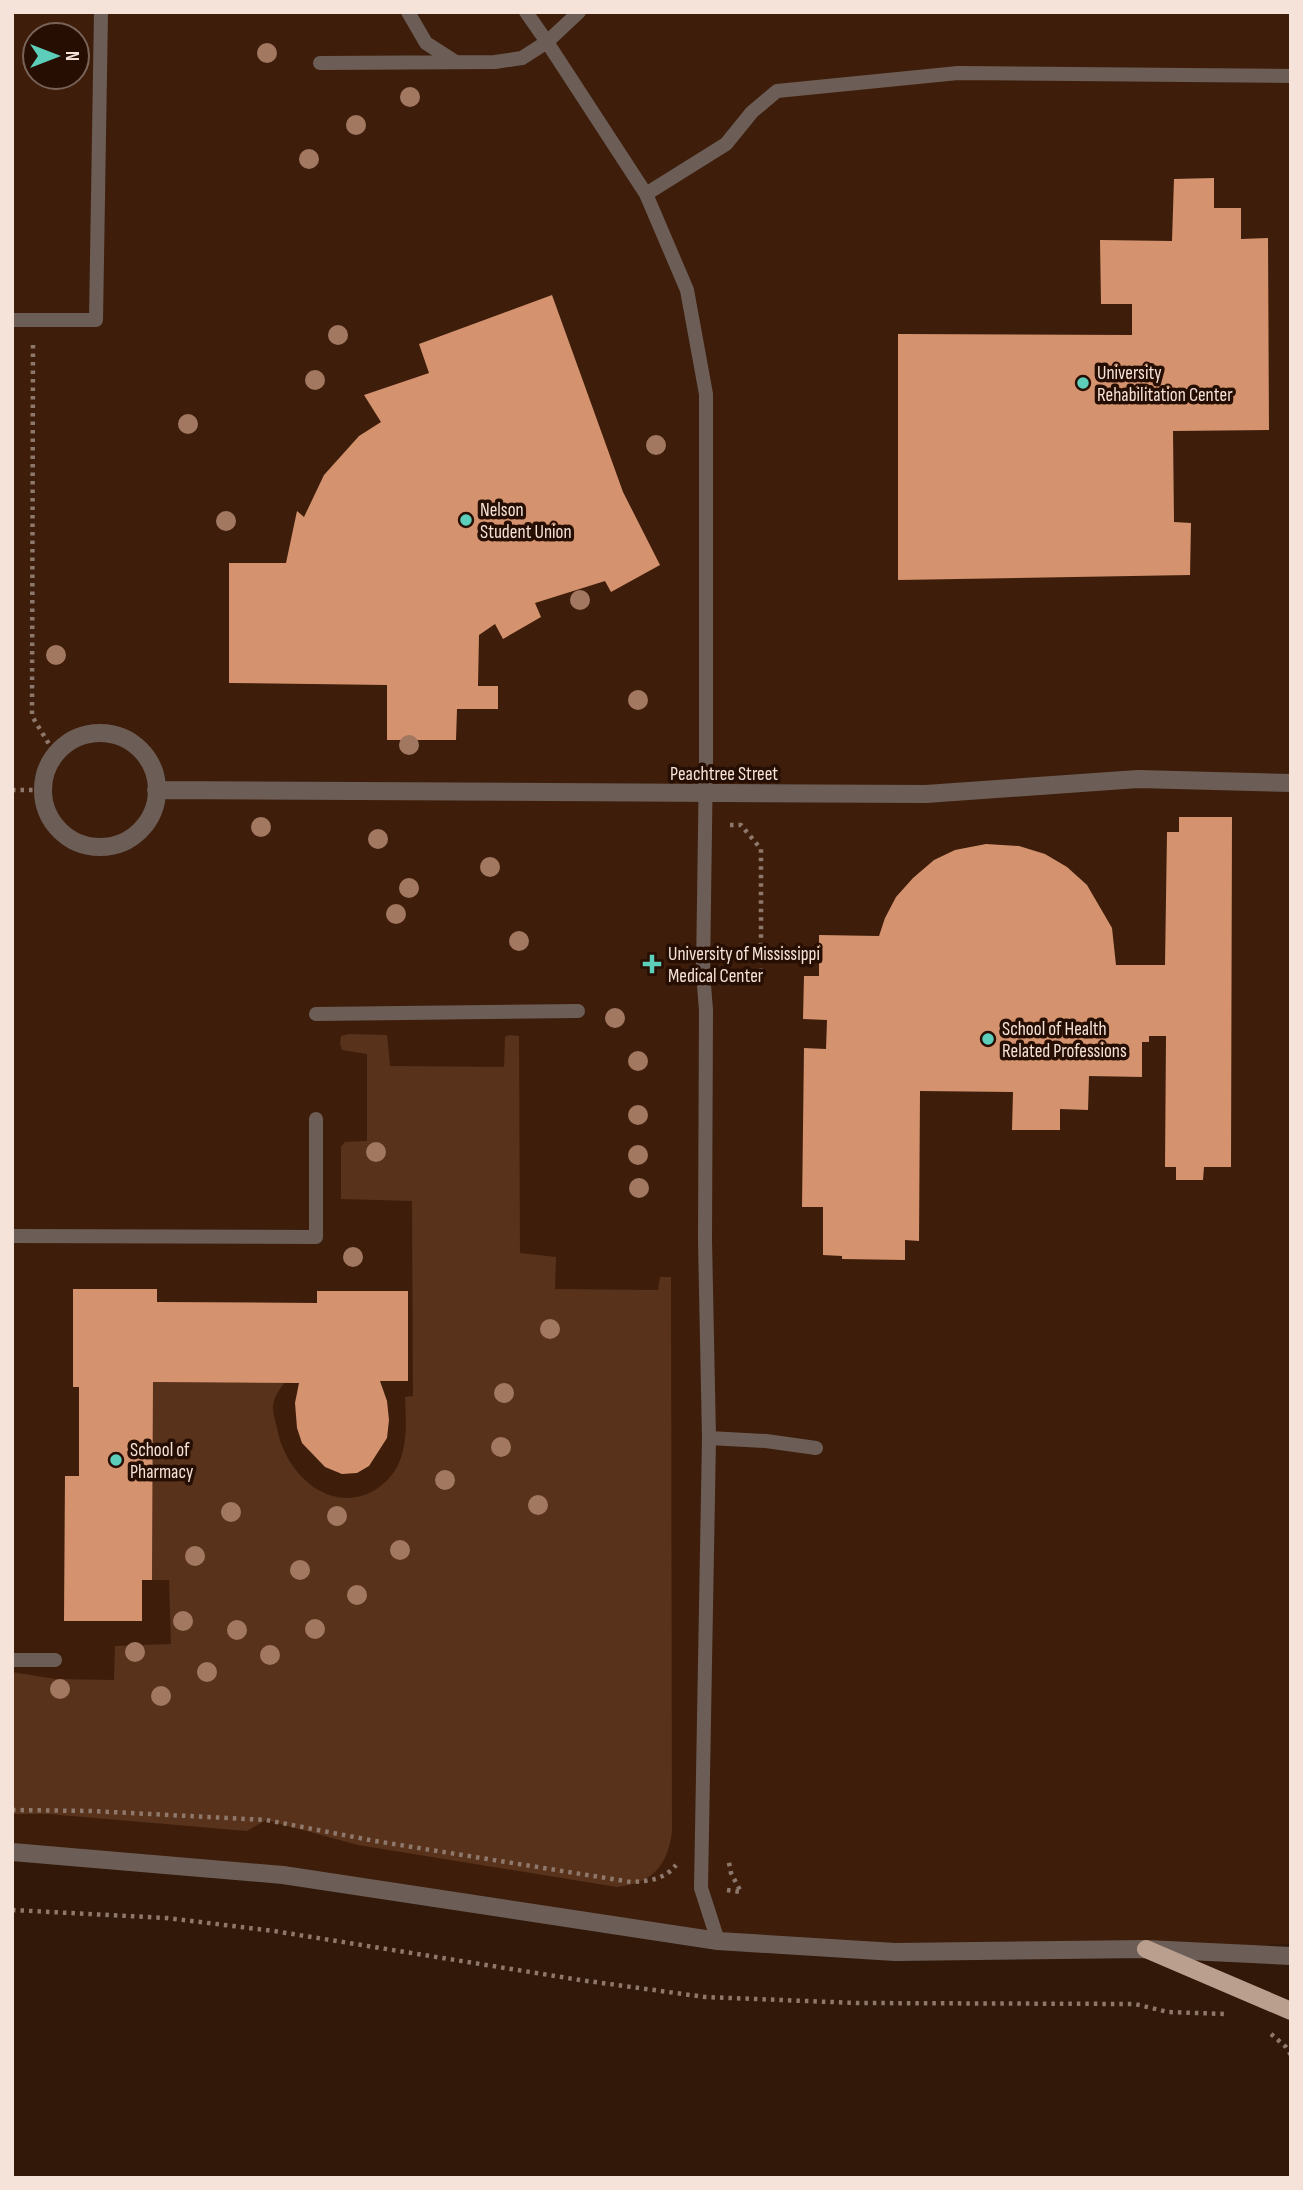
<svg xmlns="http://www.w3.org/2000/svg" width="1303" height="2190" font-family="'Sofia Sans Condensed',sans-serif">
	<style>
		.built { fill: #3e1e0b; fill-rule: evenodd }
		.green { fill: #58321b }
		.building { fill: #d4936e }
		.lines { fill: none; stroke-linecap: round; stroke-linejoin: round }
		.path { stroke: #8e786c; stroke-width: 4.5; stroke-dasharray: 3.5 5; stroke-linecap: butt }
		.lane { stroke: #6c5e57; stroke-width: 14 }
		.street { stroke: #6c5e57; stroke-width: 18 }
		.primary { stroke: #ba9e8e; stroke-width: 18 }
		.tree { fill: #a27861 }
		.poi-dot { fill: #5dceb9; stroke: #260e02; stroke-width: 2.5 }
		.labels { text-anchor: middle; stroke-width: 7; stroke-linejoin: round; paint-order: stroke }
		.poi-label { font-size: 19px; fill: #f5e3da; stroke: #260e02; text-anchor: start }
		.street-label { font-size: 19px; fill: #f5e3da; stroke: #260e02 }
	</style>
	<rect width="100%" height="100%" fill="#311809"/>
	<!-- built -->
	<path class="built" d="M 12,12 L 1291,12 L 1291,1944 L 1146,1949 L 895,1952 L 12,1852 ZM 35,35 L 77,35 L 77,77 L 35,77 Z"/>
	<!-- green -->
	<path class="green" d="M 349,1034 L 387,1035 L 390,1066 L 504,1067 L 505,1037 L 509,1035 L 519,1036 L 520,1253 L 556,1257 L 555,1289 L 658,1290 L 660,1277 L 671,1277 L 672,1832 C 667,1867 652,1883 617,1887 L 358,1845 L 266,1820 L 247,1831 L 48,1814 L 12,1814 L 12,1672 L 55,1679 L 114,1680 L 115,1646 L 171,1644 L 169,1580 L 152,1580 L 153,1382 L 284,1383 C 281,1388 275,1395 274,1401 C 271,1408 275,1420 277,1428 C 284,1469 323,1511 367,1494 C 380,1489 392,1477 398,1465 C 408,1444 406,1419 405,1397 L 413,1396 L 412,1201 L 341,1199 L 341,1147 L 345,1142 L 367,1141 L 367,1054 L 342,1050 L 340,1043 L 341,1036 Z"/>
	<!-- building -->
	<path class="building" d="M 1214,178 L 1214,208 L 1241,208 L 1241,239 L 1268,238 L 1269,430 L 1173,431 L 1174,522 L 1191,523 L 1190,575 L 898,580 L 898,334 L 1132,335 L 1132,304 L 1101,304 L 1100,240 L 1172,241 L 1174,179 Z
		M 552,295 L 623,492 L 660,565 L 611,592 L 605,581 L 535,603 L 541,617 L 503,639 L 495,624 L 479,635 L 478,686 L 498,686 L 498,709 L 457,709 L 456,740 L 387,740 L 387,685 L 229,683 L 229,563 L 286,563 L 297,511 L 304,517 L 324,475 L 359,436 L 381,422 L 364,395 L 429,373 L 419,344 Z
		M 1179,817 L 1232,817 L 1231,1167 L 1204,1167 L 1203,1180 L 1176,1180 L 1176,1167 L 1165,1167 L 1166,1036 L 1149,1036 L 1149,1042 L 1142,1042 L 1142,1077 L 1089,1076 L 1088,1110 L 1060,1109 L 1060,1130 L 1012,1130 L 1013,1092 L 920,1091 L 919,1241 L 905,1240 L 905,1260 L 842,1259 L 842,1256 L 823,1255 L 823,1207 L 802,1207 L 804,1048 L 826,1049 L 827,1020 L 803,1019 L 804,976 L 819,976 L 819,935 L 879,936 L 885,918 L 896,897 L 913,878 L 934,860 L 955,850 L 986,844 L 1019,846 L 1045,854 L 1067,867 L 1087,885 L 1112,928 L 1116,965 L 1165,965 L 1167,832 L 1179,832 Z
		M 73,1289 L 157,1289 L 157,1302 L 317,1303 L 317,1291 L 408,1291 L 408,1381 L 380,1381 L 387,1401 L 389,1420 L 387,1438 L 369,1466 L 357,1473 L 342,1474 L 325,1467 L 302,1443 L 297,1428 L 295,1403 L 299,1383 L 153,1382 L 152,1580 L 142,1580 L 142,1621 L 64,1621 L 65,1476 L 79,1476 L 79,1387 L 73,1387 Z"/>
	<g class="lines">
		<!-- path -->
		<path class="path" d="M 33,345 L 32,716 L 55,754
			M 12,790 L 43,790
			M 730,825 L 741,825 L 761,849 L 761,971 L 730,972 L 730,975
			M 12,1810 L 91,1811 L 266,1820 L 375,1841 L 631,1882 C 649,1881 664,1880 676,1865
			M 727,1890 L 741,1892 L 731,1873 L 728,1858
			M 12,1910 L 167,1918 L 274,1931 L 580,1980 L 705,1997 L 856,2003 L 1135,2004 L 1168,2012 L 1226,2014
			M 1271,2034 L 1286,2047 L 1291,2055"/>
		<!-- lane -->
		<path class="lane" d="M 408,12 L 426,43 L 454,61
			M 526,12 L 547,42 L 579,12
			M 320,63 L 495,62 L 522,58 L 547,42 L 646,194 L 687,290 L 706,394 L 706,759 L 703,973 L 706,1010 L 705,1240 L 709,1438 L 701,1888 L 718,1941
			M 646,194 L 726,144 L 752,112 L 777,91 L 958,73 L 1291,76
			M 12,320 L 96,320 L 101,12
			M 316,1014 L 578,1011
			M 12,1236 L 316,1237 L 316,1119
			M 709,1438 L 766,1441 L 816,1448
			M 12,1660 L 55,1660"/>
		<!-- street -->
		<path class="street" d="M43 790a57 57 0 1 1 114 0a57 57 0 1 1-114 0Z
			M 156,790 L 926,794 L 1138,779 L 1291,783
			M 12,1852 L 283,1875 L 718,1941 L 895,1952 L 1146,1949 L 1291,1956"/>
		<!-- primary -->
		<path class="primary" d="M 1146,1949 L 1291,2011"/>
	</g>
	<!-- trees -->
	<g class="tree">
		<circle cx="267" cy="53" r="10"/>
		<circle cx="410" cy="97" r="10"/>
		<circle cx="356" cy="125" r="10"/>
		<circle cx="309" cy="159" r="10"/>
		<circle cx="338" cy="335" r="10"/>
		<circle cx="315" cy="380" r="10"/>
		<circle cx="188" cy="424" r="10"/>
		<circle cx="656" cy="445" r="10"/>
		<circle cx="226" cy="521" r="10"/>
		<circle cx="580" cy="600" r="10"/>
		<circle cx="56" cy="655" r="10"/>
		<circle cx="638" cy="700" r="10"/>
		<circle cx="409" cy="745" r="10"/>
		<circle cx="261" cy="827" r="10"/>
		<circle cx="378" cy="839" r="10"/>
		<circle cx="490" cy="867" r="10"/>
		<circle cx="409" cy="888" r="10"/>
		<circle cx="396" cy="914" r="10"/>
		<circle cx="519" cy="941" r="10"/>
		<circle cx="615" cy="1018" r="10"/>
		<circle cx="638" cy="1061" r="10"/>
		<circle cx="638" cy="1115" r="10"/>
		<circle cx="376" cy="1152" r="10"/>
		<circle cx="638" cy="1155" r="10"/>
		<circle cx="639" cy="1188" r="10"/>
		<circle cx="353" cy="1257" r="10"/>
		<circle cx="550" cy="1329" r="10"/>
		<circle cx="504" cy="1393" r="10"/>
		<circle cx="501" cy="1447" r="10"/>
		<circle cx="445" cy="1480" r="10"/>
		<circle cx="538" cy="1505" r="10"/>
		<circle cx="231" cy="1512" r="10"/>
		<circle cx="337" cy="1516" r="10"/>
		<circle cx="400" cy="1550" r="10"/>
		<circle cx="195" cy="1556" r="10"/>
		<circle cx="300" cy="1570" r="10"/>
		<circle cx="357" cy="1595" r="10"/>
		<circle cx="183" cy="1621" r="10"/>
		<circle cx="315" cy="1629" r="10"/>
		<circle cx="237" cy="1630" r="10"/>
		<circle cx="135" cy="1652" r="10"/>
		<circle cx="270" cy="1655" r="10"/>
		<circle cx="207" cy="1672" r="10"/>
		<circle cx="60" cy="1689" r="10"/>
		<circle cx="161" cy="1696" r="10"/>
	</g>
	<!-- markers -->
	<g class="poi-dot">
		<circle cx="1083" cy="383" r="7"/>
		<circle cx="466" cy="520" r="7"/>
		<path d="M648.5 953.5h7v7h7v7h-7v7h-7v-7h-7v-7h7z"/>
		<circle cx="988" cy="1039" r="7"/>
		<circle cx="116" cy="1460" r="7"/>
	</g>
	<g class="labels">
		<!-- poi labels -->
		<g class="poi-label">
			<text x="1097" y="379">University<tspan x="1097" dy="22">Rehabilitation Center</tspan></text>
			<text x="480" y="516">Nelson<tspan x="480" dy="22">Student Union</tspan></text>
			<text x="668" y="960">University of Mississippi<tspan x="668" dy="22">Medical Center</tspan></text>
			<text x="1002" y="1035">School of Health<tspan x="1002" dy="22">Related Professions</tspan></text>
			<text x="130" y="1456">School of<tspan x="130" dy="22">Pharmacy</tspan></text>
		</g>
		<!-- street labels -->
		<g class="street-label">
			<text x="724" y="780">Peachtree Street</text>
		</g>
	</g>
	<!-- border -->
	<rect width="1303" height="2190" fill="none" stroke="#f5e3da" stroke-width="28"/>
	<!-- north arrow -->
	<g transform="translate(56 56) rotate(90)"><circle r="33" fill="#260e02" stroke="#796358" stroke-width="2"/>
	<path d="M0-5L12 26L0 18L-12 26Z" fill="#5dceb9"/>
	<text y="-10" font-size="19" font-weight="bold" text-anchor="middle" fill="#f5e3da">N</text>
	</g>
</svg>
